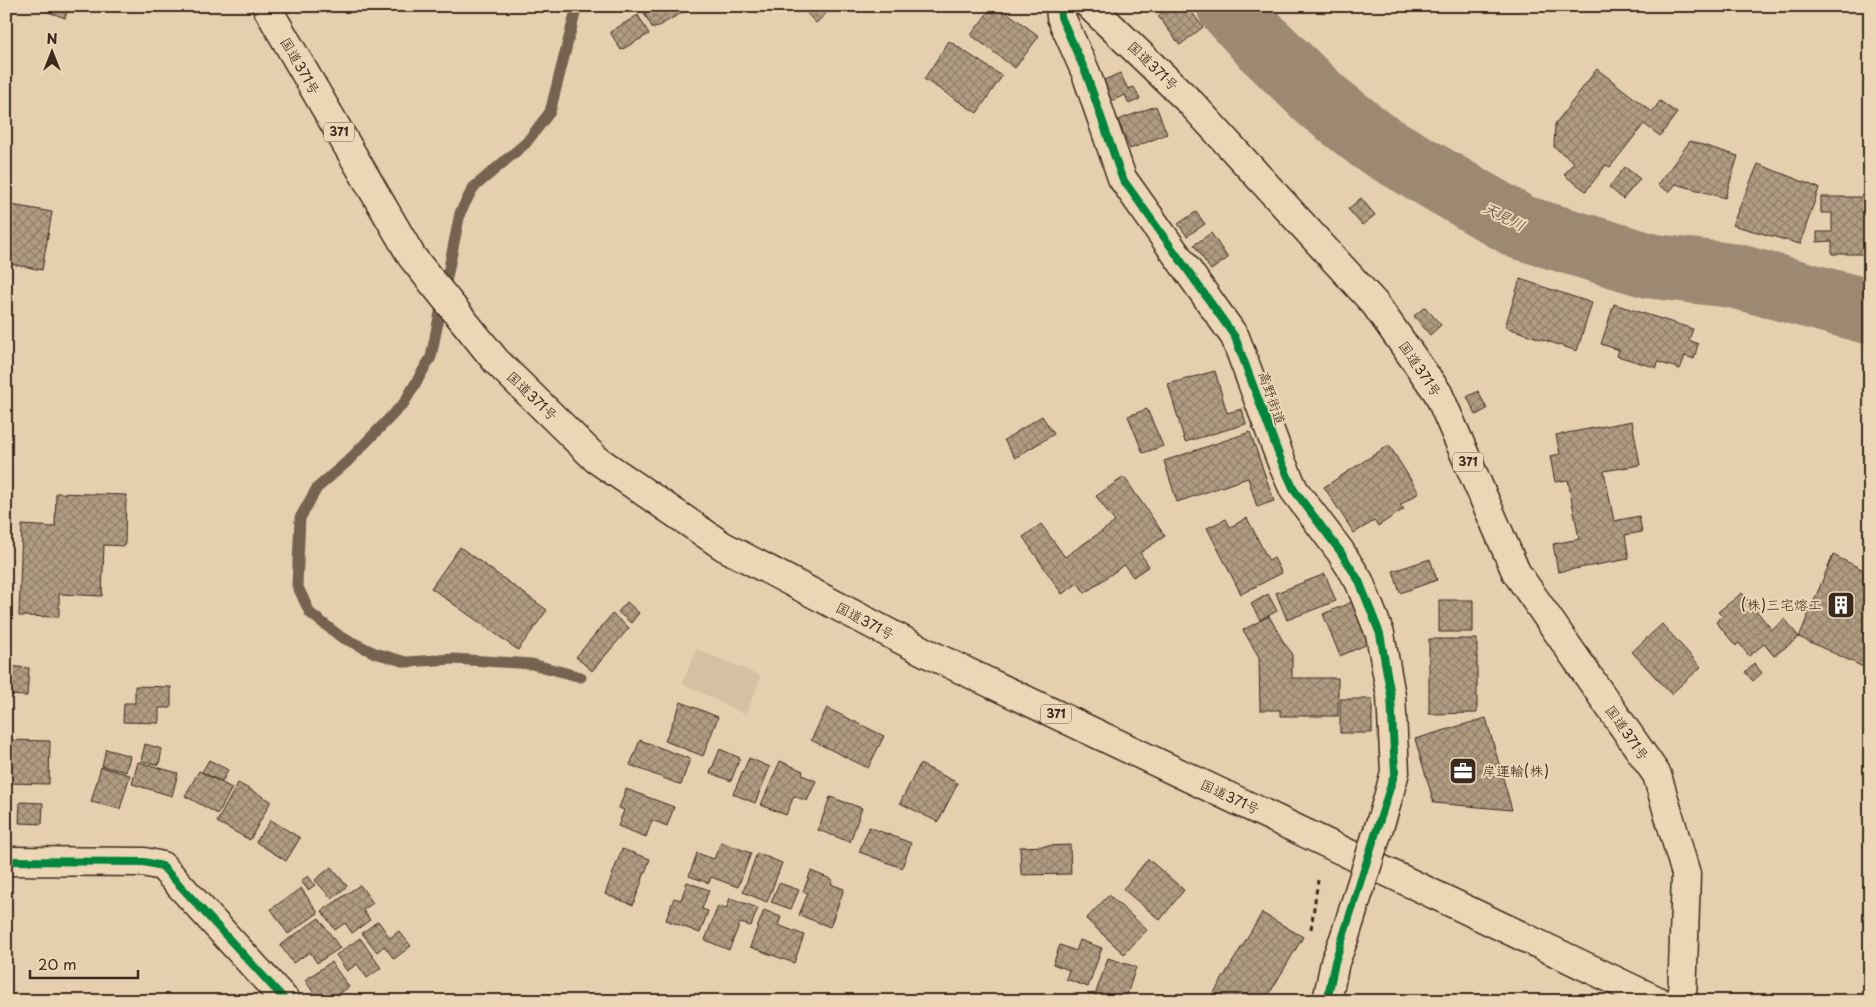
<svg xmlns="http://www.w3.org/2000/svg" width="1876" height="1007" font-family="'Playpen Sans','Klee One',sans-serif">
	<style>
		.built { fill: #d5c0a2 }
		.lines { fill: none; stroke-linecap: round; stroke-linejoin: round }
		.stream { stroke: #766350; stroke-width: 11 }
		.river { stroke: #9d8972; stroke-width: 65 }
		.building { fill: url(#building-cross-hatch); stroke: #3b2a1e }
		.minor-casing { stroke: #3b2a1e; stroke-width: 31 }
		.trunk-casing { stroke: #3b2a1e; stroke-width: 31 }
		.path { stroke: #3b2a1e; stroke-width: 3; stroke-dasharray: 5 4; stroke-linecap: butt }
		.minor { stroke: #ecd6b5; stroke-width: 28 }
		.trunk { stroke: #ecd6b5; stroke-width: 28 }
		.minor-bridge-casing { stroke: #3b2a1e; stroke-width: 31; stroke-linecap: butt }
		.minor-bridge { stroke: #ecd6b5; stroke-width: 28 }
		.cycleway-casing { stroke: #ecd6b5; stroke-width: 11 }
		.cycleway { stroke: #00873e; stroke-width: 8 }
		.labels { text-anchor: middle; stroke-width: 4; stroke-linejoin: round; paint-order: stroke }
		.shield { fill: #ecd6b5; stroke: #705e4b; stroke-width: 1 }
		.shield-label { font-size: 12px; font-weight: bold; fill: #3b2a1e }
		.street-label { font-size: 14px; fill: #3b2a1e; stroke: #ecd6b5 }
		.poi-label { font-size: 14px; fill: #3b2a1e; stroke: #ecd6b5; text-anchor: end }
		.water-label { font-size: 15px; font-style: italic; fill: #544233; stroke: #ecd6b5 }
	</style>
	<defs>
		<pattern id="building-cross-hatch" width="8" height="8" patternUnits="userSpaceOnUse" patternTransform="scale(1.25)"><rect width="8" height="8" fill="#b19c82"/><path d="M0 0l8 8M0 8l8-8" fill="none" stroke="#917f6a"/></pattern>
	</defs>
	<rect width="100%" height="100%" fill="#e5cfaf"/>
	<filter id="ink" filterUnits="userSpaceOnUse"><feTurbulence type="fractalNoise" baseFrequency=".02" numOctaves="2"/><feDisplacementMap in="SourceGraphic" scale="10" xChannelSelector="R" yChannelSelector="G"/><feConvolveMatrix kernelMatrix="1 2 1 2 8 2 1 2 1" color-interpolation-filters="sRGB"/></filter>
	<g filter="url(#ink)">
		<!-- built -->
		<path class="built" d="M 697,649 L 761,676 L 746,715 L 682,683 Z"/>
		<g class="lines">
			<!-- stream -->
			<path class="stream" d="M 577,6 L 550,112 L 526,143 L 473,188 L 460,213 L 431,357 L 404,403 L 348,461 L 317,488 L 300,518 L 297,585 L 310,613 L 341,637 L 375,653 L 406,662 L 453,659 L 532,664 L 581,677"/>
			<!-- river -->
			<path class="river" d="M 1229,6 L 1264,45 L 1322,101 L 1374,142 L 1520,227 L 1651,266 L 1735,276 L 1870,312"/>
		</g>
		<!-- building -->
		<path class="building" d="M 32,6 L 69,6 L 65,18 Z
			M 656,6 L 682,6 L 685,11 L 653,29 L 644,13 Z
			M 800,6 L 834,6 L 816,23 Z
			M 993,6 L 998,6 L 1039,36 L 1015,68 L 971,35 Z
			M 1170,6 L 1187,6 L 1203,27 L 1180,45 L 1158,16 Z
			M 638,15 L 649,34 L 621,50 L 610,32 Z
			M 949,41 L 1002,76 L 977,113 L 924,79 Z
			M 1597,69 L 1652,112 L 1660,101 L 1677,113 L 1660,136 L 1644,124 L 1610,167 L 1606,165 L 1586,191 L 1564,175 L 1574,162 L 1554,147 L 1555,124 Z
			M 1120,73 L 1128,89 L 1134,87 L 1140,99 L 1129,104 L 1125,95 L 1111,101 L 1102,81 Z
			M 1156,106 L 1167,134 L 1130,149 L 1118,120 Z
			M 1690,141 L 1738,156 L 1725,198 L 1676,184 L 1669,192 L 1658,185 Z
			M 1758,164 L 1819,188 L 1800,244 L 1732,225 Z
			M 1625,167 L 1640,179 L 1623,199 L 1609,187 Z
			M 1821,197 L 1864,197 L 1864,254 L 1832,254 L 1832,241 L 1817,242 L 1817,232 L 1832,232 L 1832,213 L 1821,213 Z
			M 1361,198 L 1375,215 L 1362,225 L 1348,209 Z
			M 6,204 L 52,212 L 42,270 L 6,263 Z
			M 1196,212 L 1205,224 L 1187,236 L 1178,224 Z
			M 1211,233 L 1228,258 L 1211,270 L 1194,245 Z
			M 1520,279 L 1592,303 L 1577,351 L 1505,327 Z
			M 1614,304 L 1693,329 L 1689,340 L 1698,344 L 1694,359 L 1685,356 L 1680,369 L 1658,362 L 1657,368 L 1617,356 L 1619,350 L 1601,344 Z
			M 1425,307 L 1441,325 L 1430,335 L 1414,316 Z
			M 1215,371 L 1227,413 L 1242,409 L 1246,424 L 1185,442 L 1168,384 Z
			M 1478,391 L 1487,409 L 1476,415 L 1467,397 Z
			M 1147,409 L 1163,446 L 1143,453 L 1128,416 Z
			M 1042,416 L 1054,434 L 1015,458 L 1004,440 Z
			M 1632,421 L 1640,465 L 1604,471 L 1614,521 L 1639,516 L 1642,532 L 1625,535 L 1629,559 L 1558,572 L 1553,544 L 1579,539 L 1568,480 L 1555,482 L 1550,456 L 1560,454 L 1556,435 Z
			M 1250,432 L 1274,501 L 1257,507 L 1248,478 L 1177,502 L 1164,461 Z
			M 1389,445 L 1419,493 L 1400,505 L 1404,509 L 1378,526 L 1374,521 L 1354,533 L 1324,487 Z
			M 1124,477 L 1165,536 L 1140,553 L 1149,566 L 1133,577 L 1124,565 L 1085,593 L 1078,583 L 1062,594 L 1023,537 L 1041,524 L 1065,557 L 1115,522 L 1096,496 Z
			M 56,493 L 126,495 L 125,546 L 104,545 L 102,596 L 59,594 L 59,617 L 19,616 L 22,525 L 55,527 Z
			M 1247,518 L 1269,561 L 1274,558 L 1282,573 L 1241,594 L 1207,528 L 1226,519 L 1230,527 Z
			M 460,547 L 547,610 L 518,650 L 431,588 Z
			M 1833,555 L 1870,573 L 1870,670 L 1799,637 Z
			M 1430,559 L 1437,580 L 1400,593 L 1393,571 Z
			M 1325,574 L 1336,601 L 1287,620 L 1276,593 Z
			M 1742,593 L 1772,630 L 1785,619 L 1799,637 L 1774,656 L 1764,644 L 1749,656 L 1739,643 L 1736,646 L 1716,622 L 1722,616 L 1718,612 Z
			M 1268,594 L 1277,611 L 1260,620 L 1251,604 Z
			M 1439,600 L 1473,600 L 1473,632 L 1439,632 Z
			M 627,602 L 639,613 L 631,623 L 618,612 Z
			M 1352,602 L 1370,643 L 1340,656 L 1323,614 Z
			M 612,614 L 629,628 L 592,671 L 576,657 Z
			M 1269,616 L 1284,643 L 1292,653 L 1292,678 L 1338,678 L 1338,716 L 1280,716 L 1280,710 L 1260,710 L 1259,657 L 1243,630 Z
			M 1662,624 L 1701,667 L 1671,694 L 1632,652 Z
			M 1429,639 L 1477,639 L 1477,713 L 1429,714 Z
			M 1754,663 L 1762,673 L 1753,681 L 1745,672 Z
			M 6,666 L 29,668 L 27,696 L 6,695 Z
			M 135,686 L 171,687 L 171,708 L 159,708 L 159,723 L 123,722 L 124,703 L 135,703 Z
			M 1340,699 L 1372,699 L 1372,733 L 1340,733 Z
			M 681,702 L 718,717 L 703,756 L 665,741 Z
			M 827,708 L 884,736 L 868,768 L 811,740 Z
			M 1486,718 L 1512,810 L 1434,803 L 1415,739 Z
			M 6,740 L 50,741 L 49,784 L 6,783 Z
			M 640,740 L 690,759 L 681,785 L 630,765 Z
			M 145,744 L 162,749 L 159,765 L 141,761 Z
			M 106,749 L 130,756 L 126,772 L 102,766 Z
			M 720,749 L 740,758 L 731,781 L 710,773 Z
			M 749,758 L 770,767 L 755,803 L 733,794 Z
			M 209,760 L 228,770 L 222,782 L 202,772 Z
			M 780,761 L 803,771 L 802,775 L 816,781 L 807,801 L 794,796 L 786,815 L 761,805 Z
			M 138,762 L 178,773 L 172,796 L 132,784 Z
			M 920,764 L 958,783 L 938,822 L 900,803 Z
			M 101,767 L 130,775 L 120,809 L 91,802 Z
			M 199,771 L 232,788 L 218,814 L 185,796 Z
			M 238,783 L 271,801 L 250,840 L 217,822 Z
			M 626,789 L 674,807 L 667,826 L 652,820 L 646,837 L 618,826 L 624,810 L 619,808 Z
			M 830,797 L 862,808 L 850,842 L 818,830 Z
			M 20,802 L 43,803 L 42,824 L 19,823 Z
			M 271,820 L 300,838 L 286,861 L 256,842 Z
			M 869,827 L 911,843 L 902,868 L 859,852 Z
			M 721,842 L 751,853 L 738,887 L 711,877 L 709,883 L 689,876 L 697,853 L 714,859 Z
			M 1070,845 L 1071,874 L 1021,875 L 1020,847 Z
			M 622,849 L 650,859 L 633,905 L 605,894 Z
			M 757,853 L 782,863 L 767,902 L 743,892 Z
			M 1148,859 L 1184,890 L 1160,920 L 1123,889 Z
			M 331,867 L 347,886 L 332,899 L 315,880 Z
			M 811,871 L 833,880 L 831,884 L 844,889 L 830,927 L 799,915 L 808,893 L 803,892 Z
			M 308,876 L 315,885 L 308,890 L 301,881 Z
			M 687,882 L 709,890 L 702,909 L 708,911 L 700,933 L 666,920 L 674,898 L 681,900 Z
			M 779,883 L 799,890 L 791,909 L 771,902 Z
			M 360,885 L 373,903 L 363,910 L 370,920 L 352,933 L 345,923 L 335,930 L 322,911 Z
			M 301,888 L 318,913 L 288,934 L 271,909 Z
			M 1109,895 L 1147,930 L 1124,954 L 1086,919 Z
			M 730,898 L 758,908 L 751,926 L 740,923 L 729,950 L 705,940 L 718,906 L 726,909 Z
			M 764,910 L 781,917 L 778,925 L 804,935 L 794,963 L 750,947 Z
			M 1262,913 L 1303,937 L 1265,1001 L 1220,1001 L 1212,996 Z
			M 319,918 L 340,948 L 317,963 L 310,952 L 293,963 L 280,945 Z
			M 378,921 L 390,938 L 399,931 L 411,946 L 394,959 L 384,946 L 377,952 L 362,933 Z
			M 360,938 L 381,968 L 367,978 L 357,964 L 347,971 L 336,955 Z
			M 1080,940 L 1102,948 L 1088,987 L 1066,979 L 1069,970 L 1053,964 L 1060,945 L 1076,951 Z
			M 1108,958 L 1136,967 L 1125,1001 L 1093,1001 Z
			M 331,962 L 349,987 L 329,1001 L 319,1001 L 305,980 Z"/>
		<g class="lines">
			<defs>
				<path id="minor" d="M 1060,6 L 1061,17 L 1086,73 L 1122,178 L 1235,337 L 1282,463 L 1294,490 L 1340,551 L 1359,581 L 1380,634 L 1391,696 L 1395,772 L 1386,805
					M 6,861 L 144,862 L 162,866 L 286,1001
					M 1327,1001 L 1335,962 L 1345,936"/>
				<path id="trunk" d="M 266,6 L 412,257 L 496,361 L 596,459 L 723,546 L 925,652 L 1658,1001
					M 1090,6 L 1191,103 L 1375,304 L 1438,393 L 1516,572 L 1657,775 L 1686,874 L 1682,1001"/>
			</defs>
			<!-- minor casing -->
			<use href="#minor" class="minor-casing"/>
			<!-- trunk casing -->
			<use href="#trunk" class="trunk-casing"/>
			<!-- path -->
			<path class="path" d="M 1311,929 L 1318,880"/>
			<!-- minor -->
			<use href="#minor" class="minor"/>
			<!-- trunk -->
			<use href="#trunk" class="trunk"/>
			<defs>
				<path id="minor-bridge" d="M 1345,936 L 1386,805"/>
			</defs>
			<!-- minor-bridge casing -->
			<use href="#minor-bridge" class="minor-bridge-casing"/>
			<!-- minor-bridge -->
			<use href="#minor-bridge" class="minor-bridge"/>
			<defs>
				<path id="cycleway" d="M 1060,6 L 1061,17 L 1086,73 L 1122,178 L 1235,337 L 1282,463 L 1294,490 L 1340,551 L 1359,581 L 1380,634 L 1391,696 L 1395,772 L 1335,962 L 1327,1001
					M 6,861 L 144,862 L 162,866 L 286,1001"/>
			</defs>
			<!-- cycleway casing -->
			<use href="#cycleway" class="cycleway-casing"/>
			<!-- cycleway -->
			<use href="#cycleway" class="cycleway"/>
		</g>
	</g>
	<!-- icons -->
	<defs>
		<symbol id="building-square" viewBox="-11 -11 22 22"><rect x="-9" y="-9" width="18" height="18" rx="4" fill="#3b2a1e" stroke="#ecd6b5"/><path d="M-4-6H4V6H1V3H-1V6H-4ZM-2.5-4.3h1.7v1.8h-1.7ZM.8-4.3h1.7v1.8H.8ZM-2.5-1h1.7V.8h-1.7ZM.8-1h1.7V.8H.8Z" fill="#fff"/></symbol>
		<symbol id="office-square" viewBox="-11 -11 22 22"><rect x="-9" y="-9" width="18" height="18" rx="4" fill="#3b2a1e" stroke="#ecd6b5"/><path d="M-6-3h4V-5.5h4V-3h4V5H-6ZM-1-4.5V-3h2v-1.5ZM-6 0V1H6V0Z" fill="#fff"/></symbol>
	</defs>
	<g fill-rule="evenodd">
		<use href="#building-square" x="1825" y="589" width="32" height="32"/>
		<use href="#office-square" x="1447" y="755" width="32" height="32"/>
	</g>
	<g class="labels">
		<!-- shield labels -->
		<g class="shield">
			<rect x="324" y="122.5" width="30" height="19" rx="4"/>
			<rect x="1453" y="452.5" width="30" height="19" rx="4"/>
			<rect x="1041" y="704.5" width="30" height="19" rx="4"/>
		</g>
		<g class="shield-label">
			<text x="339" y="136">371</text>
			<text x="1468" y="466">371</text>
			<text x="1056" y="718">371</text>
		</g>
		<!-- street labels -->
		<g class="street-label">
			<text transform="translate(300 66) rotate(60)" y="5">国道371号</text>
			<text transform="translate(1153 66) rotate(44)" y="5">国道371号</text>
			<text transform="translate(1420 369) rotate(56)" y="5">国道371号</text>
			<text transform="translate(532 396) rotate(44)" y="5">国道371号</text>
			<text transform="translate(1272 398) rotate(71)" y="5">高野街道</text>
			<text transform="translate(865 621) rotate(28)" y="5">国道371号</text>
			<text transform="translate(1627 733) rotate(55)" y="5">国道371号</text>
			<text transform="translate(1230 797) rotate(25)" y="5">国道371号</text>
		</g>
		<!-- poi labels -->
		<g class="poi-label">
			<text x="1822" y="610">(株)三宅熔工</text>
			<text x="1482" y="776" text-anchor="start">岸運輸(株)</text>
		</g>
		<!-- water labels -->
		<g class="water-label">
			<text transform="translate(1504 217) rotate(27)" y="5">天見川</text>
		</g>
	</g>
	<!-- margin -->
	<rect width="1876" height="1007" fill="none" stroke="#ecd6b5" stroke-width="25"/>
	<rect x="12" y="12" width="1851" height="982" fill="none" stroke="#3b2a1e" stroke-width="2" filter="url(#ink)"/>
	<!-- north arrow -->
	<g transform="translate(52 52)" stroke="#ecd6b5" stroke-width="4" paint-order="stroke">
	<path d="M0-4L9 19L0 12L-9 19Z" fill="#3b2a1e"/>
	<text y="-8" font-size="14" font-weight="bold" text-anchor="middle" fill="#3b2a1e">N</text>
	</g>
	<!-- scale -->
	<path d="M30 970v8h108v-8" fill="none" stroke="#3b2a1e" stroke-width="2.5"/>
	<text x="38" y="970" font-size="15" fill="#3b2a1e" stroke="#ecd6b5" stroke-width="4" paint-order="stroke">20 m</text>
</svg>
